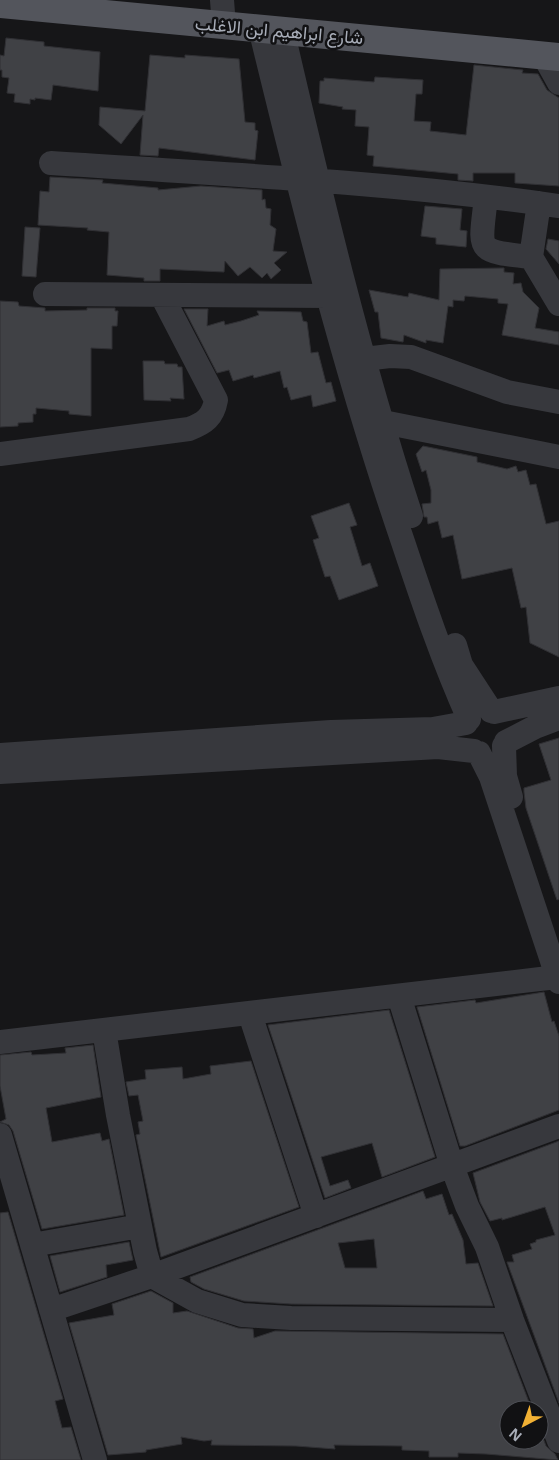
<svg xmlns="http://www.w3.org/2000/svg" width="559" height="1460" font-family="'Noto Sans',Vazirmatn,sans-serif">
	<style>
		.building { fill: #404145; stroke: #303034; fill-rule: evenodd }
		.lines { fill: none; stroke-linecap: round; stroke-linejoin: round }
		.minor { stroke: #37383d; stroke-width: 24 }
		.major { stroke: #53555c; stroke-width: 28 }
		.labels { text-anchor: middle; stroke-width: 5; stroke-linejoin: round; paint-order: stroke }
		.street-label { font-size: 18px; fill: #a8adb8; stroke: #111113 }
	</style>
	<rect width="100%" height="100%" fill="#161618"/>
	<!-- building -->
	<path class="building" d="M 6,38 L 44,42 L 44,46 L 100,52 L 98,91 L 53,85 L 51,100 L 35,98 L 35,100 L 30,99 L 30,104 L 14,102 L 15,94 L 7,93 L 9,78 L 2,77 L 2,70 L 0,70 L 0,55 L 4,56 Z
		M 150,55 L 185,58 L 185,55 L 239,59 L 245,122 L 255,123 L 255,130 L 258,131 L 255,160 L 159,148 L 158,156 L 140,155 L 143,115 L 121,144 L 99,125 L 100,107 L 145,111 Z
		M 474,65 L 523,70 L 522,73 L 538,74 L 547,90 L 559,98 L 559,186 L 515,183 L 515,173 L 473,173 L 473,181 L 458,180 L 458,174 L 373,166 L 374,156 L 367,155 L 369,127 L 355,126 L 356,110 L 342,109 L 343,107 L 319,103 L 320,81 L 324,81 L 324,78 L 374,82 L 375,77 L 423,80 L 422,94 L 416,94 L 414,121 L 431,122 L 430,131 L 466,135 Z
		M 50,177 L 103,180 L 102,183 L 158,188 L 158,190 L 201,186 L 262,190 L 262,200 L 265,199 L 266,208 L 271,209 L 270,225 L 276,229 L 273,251 L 287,252 L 274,263 L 281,270 L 271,279 L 267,273 L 262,278 L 250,267 L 238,276 L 225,261 L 224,272 L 160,269 L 160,281 L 144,281 L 144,278 L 107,275 L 109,232 L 87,230 L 88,228 L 38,225 L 40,191 L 49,192 Z
		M 425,206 L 462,209 L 460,230 L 467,231 L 466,247 L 436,244 L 436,238 L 421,236 Z
		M 25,227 L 40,228 L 36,277 L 22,276 Z
		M 548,239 L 559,241 L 559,264 L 546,249 Z
		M 504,268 L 504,272 L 514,273 L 513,284 L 521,283 L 523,292 L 539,308 L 535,328 L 559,332 L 559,345 L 502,335 L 508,304 L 498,303 L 498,299 L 465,296 L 464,301 L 453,300 L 453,307 L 448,306 L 443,343 L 426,340 L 426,343 L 404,335 L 403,342 L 381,338 L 378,312 L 375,312 L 369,290 L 408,297 L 409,293 L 439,300 L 440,269 Z
		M 0,301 L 18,302 L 19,306 L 45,308 L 45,311 L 87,310 L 87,308 L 115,308 L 115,311 L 118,311 L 117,326 L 112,326 L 112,349 L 91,348 L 91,416 L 69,414 L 69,411 L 36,408 L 36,414 L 33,414 L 33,422 L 18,423 L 18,426 L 0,427 Z
		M 184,309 L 208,309 L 207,326 L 224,321 L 225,325 L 241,321 L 259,315 L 257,311 L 301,312 L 303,321 L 307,322 L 311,353 L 318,352 L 326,383 L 331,382 L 336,401 L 313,407 L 311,395 L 291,400 L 287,387 L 284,388 L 280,371 L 254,378 L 253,375 L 233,381 L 229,370 L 217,373 Z
		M 143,361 L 164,361 L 165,364 L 177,364 L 178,367 L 182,367 L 184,399 L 170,398 L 171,401 L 144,400 Z
		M 423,446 L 477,457 L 477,462 L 507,469 L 516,466 L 518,472 L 526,470 L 530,485 L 536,484 L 546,524 L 559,521 L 559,657 L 530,643 L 526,607 L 521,608 L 512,568 L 462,579 L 453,535 L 442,538 L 438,521 L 428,524 L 427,517 L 424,517 L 422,504 L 431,503 L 431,490 L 426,470 L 422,472 L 416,454 Z
		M 349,503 L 357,525 L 350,527 L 362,566 L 370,563 L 378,586 L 339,600 L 330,576 L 325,577 L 313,540 L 319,538 L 311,516 Z
		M 559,738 L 559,899 L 557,900 L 526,808 L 524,792 L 524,788 L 551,780 L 539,744 Z
		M 544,992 L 552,1022 L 554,1021 L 559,1036 L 559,1110 L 465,1146 L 460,1146 L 417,1007 L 475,1000 L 476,1003 Z
		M 389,1010 L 435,1157 L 382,1177 L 372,1143 L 321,1157 L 330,1186 L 348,1180 L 351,1188 L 325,1198 L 268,1025 Z
		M 93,1045 L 101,1097 L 46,1108 L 52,1142 L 100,1133 L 102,1141 L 109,1139 L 124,1215 L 42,1229 L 13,1131 L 9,1125 L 0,1122 L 6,1119 L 0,1086 L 0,1055 L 31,1052 L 32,1055 L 66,1053 L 65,1048 Z
		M 251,1061 L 299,1207 L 161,1257 L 136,1135 L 140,1134 L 138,1122 L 143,1121 L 138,1095 L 129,1096 L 126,1082 L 146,1079 L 145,1070 L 182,1067 L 183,1079 L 211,1074 L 210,1066 Z
		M 559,1141 L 559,1403 L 507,1262 L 514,1262 L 512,1255 L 532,1249 L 530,1244 L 536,1242 L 536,1240 L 555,1235 L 545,1207 L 502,1220 L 502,1218 L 490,1221 L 480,1202 L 473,1173 Z
		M 423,1191 L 426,1199 L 442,1194 L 449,1215 L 452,1214 L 463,1240 L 466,1264 L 478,1263 L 493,1306 L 291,1304 L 244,1301 L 204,1289 L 191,1282 L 190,1277 ZM 374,1239 L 377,1268 L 345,1268 L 338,1243 Z
		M 8,1212 L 63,1399 L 55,1401 L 62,1428 L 71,1427 L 81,1460 L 0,1460 L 0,1213 Z
		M 129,1242 L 133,1260 L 106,1265 L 107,1277 L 60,1292 L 50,1256 Z
		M 151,1291 L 173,1303 L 173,1313 L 187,1311 L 238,1328 L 253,1329 L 254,1338 L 275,1331 L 503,1334 L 532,1410 L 509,1410 L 509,1440 L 539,1440 L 539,1427 L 546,1446 L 555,1454 L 558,1460 L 486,1454 L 458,1453 L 458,1457 L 429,1457 L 429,1451 L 402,1450 L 402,1446 L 334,1445 L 335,1449 L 296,1446 L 211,1445 L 212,1440 L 204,1441 L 181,1437 L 182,1444 L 146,1450 L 146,1452 L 108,1455 L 69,1323 L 114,1315 L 112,1304 Z"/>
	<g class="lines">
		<!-- minor -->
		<path class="minor" d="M 222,0 L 224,26
			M 260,28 C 302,201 345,373 403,542 C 423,602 443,661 469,719
			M 282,29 C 320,193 359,357 411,516
			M 544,56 L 559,83
			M 51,163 C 221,174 391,182 559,206
			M 486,197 C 480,252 474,251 531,257
			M 539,203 L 531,257 L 559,304
			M 45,294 L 328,296
			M 364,359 L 390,356 L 411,357 L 507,392 L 559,402
			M 369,424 L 383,422 L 559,457
			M 0,454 L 189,429 C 205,423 213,417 216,400 L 162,296
			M 455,645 L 461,665 L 491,711
			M 494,712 L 559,698
			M 506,742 L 535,727 L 559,718
			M 504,746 L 505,776 L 511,797
			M 479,753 L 491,777 L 559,982
			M 0,755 L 331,732 L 433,729 L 466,723
			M 0,772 L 438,747 L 474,751
			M 399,996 L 452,1166 L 467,1206 L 487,1247 L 512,1320 L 559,1441
			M 250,1014 L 316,1216
			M 104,1030 L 118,1115 L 145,1251 L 152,1276 L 197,1301 L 242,1315 L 291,1318 L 512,1320
			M 0,1042 L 557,977
			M 0,1135 L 95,1460
			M 32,1245 L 140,1226
			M 51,1310 L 152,1276 L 559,1126"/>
		<!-- major -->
		<path class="major" d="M 0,4 L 559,57"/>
	</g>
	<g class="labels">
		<!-- street labels -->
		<g class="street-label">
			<text transform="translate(279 31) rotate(5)" y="6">شارع ابراهيم ابن الاغلب</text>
		</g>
	</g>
	<!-- north arrow -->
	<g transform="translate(524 1425) rotate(221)"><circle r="24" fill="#111113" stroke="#4d4f55"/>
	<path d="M0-4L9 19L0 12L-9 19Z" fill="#f2b134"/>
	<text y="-8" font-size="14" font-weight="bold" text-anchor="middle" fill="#a8adb8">N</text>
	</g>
</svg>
